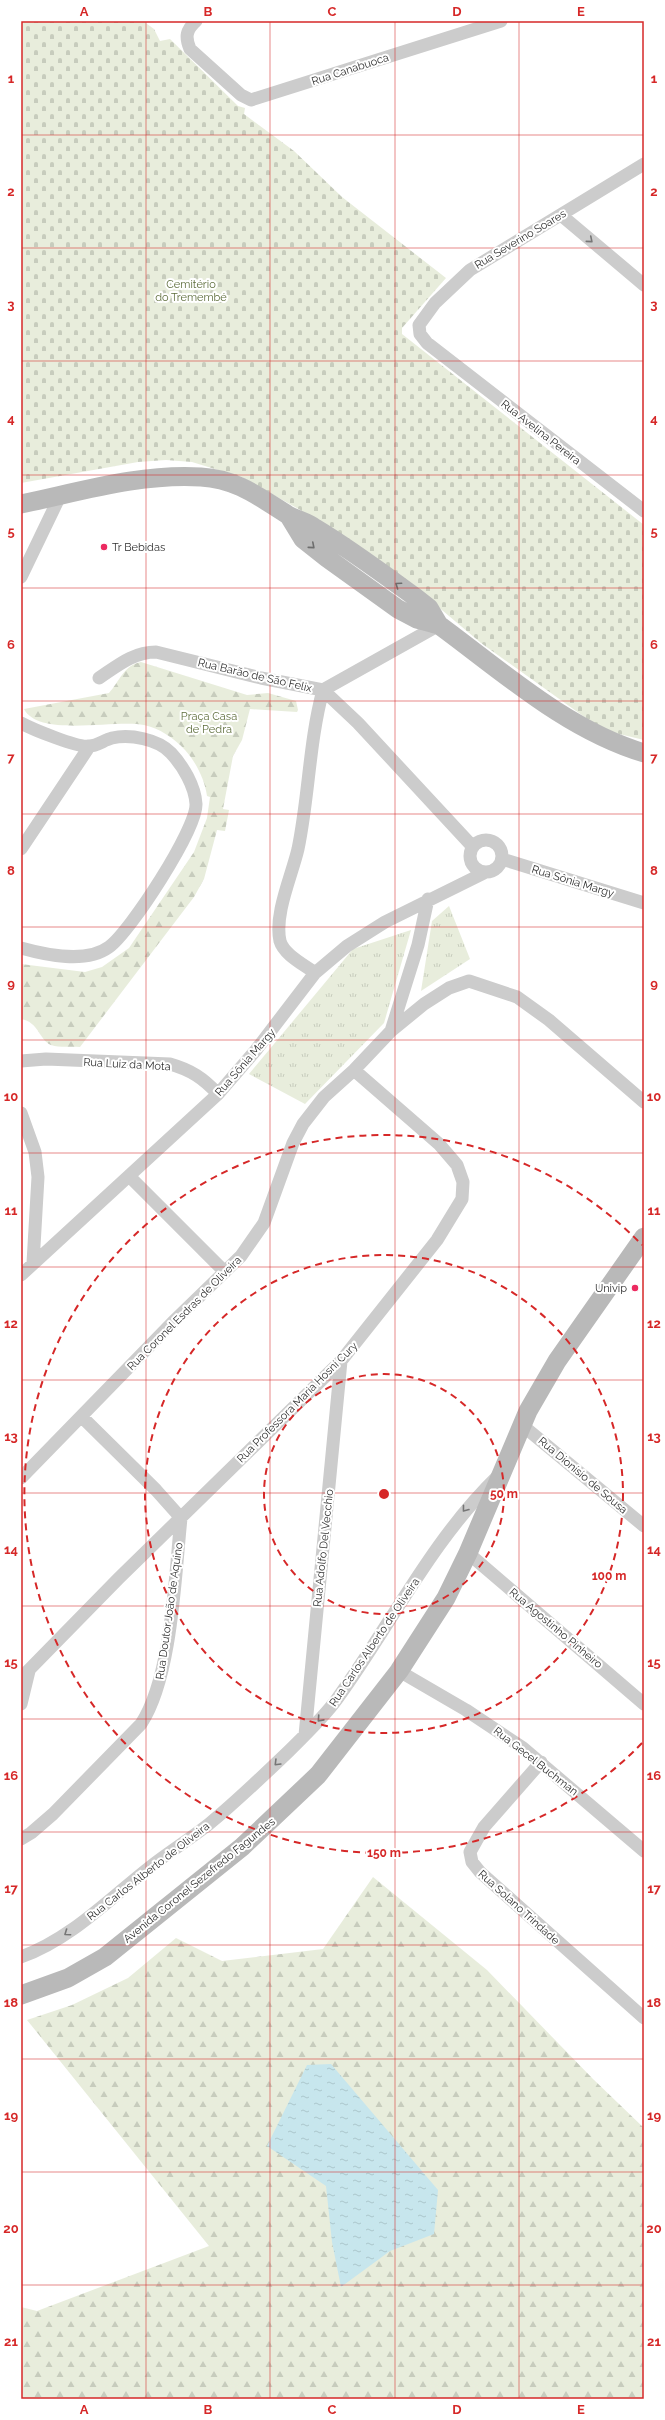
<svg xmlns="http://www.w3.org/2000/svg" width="665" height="2420" font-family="Raleway,sans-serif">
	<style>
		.forest { fill: url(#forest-firs) }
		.cemetery { fill: url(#cemetery-stones) }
		.park { fill: url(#park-tufts) }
		.water { fill: url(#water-ripples) }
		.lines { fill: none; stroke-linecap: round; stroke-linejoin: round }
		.minor { stroke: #ccc; stroke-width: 13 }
		.secondary { stroke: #b9b9b9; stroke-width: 19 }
		.oneway { stroke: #767676 }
		.oneway2 { stroke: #6d6d6d }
		.grid { fill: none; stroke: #d62828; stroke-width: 1; stroke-opacity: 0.55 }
		.ring { fill: none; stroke: #d62828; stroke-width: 2; stroke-dasharray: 7 5 }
		.poi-dot { fill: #ec2a60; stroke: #fff; stroke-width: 1.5 }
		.labels { text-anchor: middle; stroke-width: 4; stroke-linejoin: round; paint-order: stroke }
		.street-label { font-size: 11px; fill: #2f2f2f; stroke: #fff }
		.park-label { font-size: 11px; fill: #5c6c3a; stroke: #fff }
		.poi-label { font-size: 11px; fill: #2f2f2f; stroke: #fff; text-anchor: start }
		.centre { fill: #d62828; stroke: #fff; stroke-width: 2 }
		.ring-label { font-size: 12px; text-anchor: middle; font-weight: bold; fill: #d62828; stroke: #fff; stroke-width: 4; stroke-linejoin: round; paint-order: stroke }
		.neatline { fill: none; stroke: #d62828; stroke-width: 1.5 }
		.grid-label { font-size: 13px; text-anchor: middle; font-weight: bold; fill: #d62828 }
	</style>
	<defs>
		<pattern id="forest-firs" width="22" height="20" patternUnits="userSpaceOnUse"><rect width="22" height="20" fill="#e8eddc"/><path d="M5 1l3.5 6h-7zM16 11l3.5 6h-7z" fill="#c7ccbd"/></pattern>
		<pattern id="cemetery-stones" width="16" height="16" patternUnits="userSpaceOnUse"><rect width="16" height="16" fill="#e8eddc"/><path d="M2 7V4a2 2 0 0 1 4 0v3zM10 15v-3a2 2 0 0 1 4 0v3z" fill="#c7ccbd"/></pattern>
		<pattern id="park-tufts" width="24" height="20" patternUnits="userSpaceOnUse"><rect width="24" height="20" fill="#e8eddc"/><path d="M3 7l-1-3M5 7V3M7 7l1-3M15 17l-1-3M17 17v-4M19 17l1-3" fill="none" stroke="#c7ccbd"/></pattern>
		<pattern id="water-ripples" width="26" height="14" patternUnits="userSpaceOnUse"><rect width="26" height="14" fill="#c7e6ed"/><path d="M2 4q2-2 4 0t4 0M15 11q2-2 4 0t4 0" fill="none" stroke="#abc6cc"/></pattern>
	</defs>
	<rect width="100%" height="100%" fill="#fff"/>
	<!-- forest -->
	<path class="forest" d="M 141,662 L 247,695 L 268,693 L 296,701 L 298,710 L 297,712 L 250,709 L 242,740 L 233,756 L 223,809 L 229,810 L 225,831 L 217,830 L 204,879 L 194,897 L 80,1047 C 71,1046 60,1048 51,1045 C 39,1040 39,1022 21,1019 L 21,964 L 85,972 L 102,967 L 129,948 L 194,852 L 207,818 L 210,797 L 207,796 C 205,780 196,762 185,750 C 174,738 159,728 144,725 C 115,719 39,738 24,709 L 109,693 C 119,682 124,665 141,662 Z
		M 373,1877 L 487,1970 L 593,2079 L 644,2128 L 644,2399 L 21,2399 L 21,2307 L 37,2311 L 209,2246 L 27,2020 L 72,2005 L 128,1978 L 176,1938 L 222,1961 L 323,1949 Z"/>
	<!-- cemetery -->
	<path class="cemetery" d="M 21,21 L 143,21 L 154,29 L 160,41 L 170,39 L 238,106 L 245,108 L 244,114 L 294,151 L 342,197 L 446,278 L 402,328 L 402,334 L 644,525 L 644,740 L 611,732 L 590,721 L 481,643 L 430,600 L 302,511 L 244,478 L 192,462 L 166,460 L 138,462 L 21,483 Z"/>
	<!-- park -->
	<path class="park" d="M 449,906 L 470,959 L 421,991 L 432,921 Z
		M 411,930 L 384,1023 L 305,1104 L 249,1074 L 353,949 Z"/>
	<!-- water -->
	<path class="water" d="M 331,2064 L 438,2190 L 434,2234 L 390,2251 L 341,2287 L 332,2242 L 326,2186 L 267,2146 L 307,2065 Z"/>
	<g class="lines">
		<!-- minor -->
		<path class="minor" d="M 196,21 C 186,30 185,37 190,49 L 241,95 L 251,100 L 501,21
			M 644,164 L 470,270 L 435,303 L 419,325 L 420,334 L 427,343 L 644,511
			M 561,215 L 644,285
			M 21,577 L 60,496
			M 99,678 C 117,666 133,652 156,652 L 261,678 L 323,690 L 358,723 L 473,847
			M 21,723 C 32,729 78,748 89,746 C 97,746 104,740 112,738 C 130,734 158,739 171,753 C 183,766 195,786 196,804 C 197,829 130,932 109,947 C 86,964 46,955 21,948
			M470 856a16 16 0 1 1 32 0a16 16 0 1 1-32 0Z
			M 21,849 L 89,747
			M 502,859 L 644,903
			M 315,973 C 305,965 284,955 280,941 C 274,914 292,875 298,849 C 309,796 309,742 323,690 L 439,625
			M 391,1031 L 418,945 L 428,899
			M 21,1061 L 46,1059 L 170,1064 C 191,1070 203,1078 218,1094
			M 21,1113 L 35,1152 L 38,1177 L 33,1263
			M 129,1176 L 225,1272
			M 21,1275 L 218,1094 L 256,1050 L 315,973 L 347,946 L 385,922 L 484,873
			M 522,1425 L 644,1526
			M 21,1478 L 172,1323 L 241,1256 L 264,1223 L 293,1143 L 303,1124 L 324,1097 L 354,1070 L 391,1031 L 424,1004 L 449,988 L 469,981 L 517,997 L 549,1020 L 644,1102
			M 468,1553 L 644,1704
			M 399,1671 L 466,1710 L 523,1748 L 644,1851
			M 21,1678 L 119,1578 L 341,1361 L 437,1240 L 462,1199 L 463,1182 L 457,1165 L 439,1144 L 354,1070
			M 21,1704 L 29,1671
			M 305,1735 L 341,1361
			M 541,1762 L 484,1827 L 470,1852 L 472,1862 L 480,1872 L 644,2018
			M 21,1839 L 31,1833 L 53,1814 L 141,1724 C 172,1677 175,1575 181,1518 L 156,1490 L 82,1417
			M 21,1957 C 71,1939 109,1899 150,1867 C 169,1852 190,1839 209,1824 C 237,1801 264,1775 290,1750 C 306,1734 324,1717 337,1699 C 391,1625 431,1541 498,1476"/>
		<!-- secondary -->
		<path class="secondary" d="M 21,504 C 79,492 141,473 201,477 C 237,479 259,497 288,515 C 297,520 307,522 315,528 C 350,549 382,573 415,597 L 429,608 L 439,625 C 503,672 567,730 644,753
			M 289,516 L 303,539 L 327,558 L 398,609 L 417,619 L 439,625
			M 21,1995 L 68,1978 L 105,1957 L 242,1847 L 318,1775 L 399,1671 L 446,1598 L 468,1553 L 528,1411 L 557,1361 L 644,1237"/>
	</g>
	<!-- one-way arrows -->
	<defs><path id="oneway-chevron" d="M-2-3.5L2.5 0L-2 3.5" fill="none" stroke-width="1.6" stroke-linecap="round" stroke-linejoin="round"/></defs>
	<g class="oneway">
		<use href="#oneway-chevron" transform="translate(590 240) rotate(40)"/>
		<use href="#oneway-chevron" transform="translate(465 1509) rotate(128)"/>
		<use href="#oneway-chevron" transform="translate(320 1719) rotate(132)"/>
		<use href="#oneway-chevron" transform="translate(277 1763) rotate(135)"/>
		<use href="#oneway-chevron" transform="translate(67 1933) rotate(145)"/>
	</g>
	<g class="oneway2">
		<use href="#oneway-chevron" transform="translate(312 546) rotate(41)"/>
		<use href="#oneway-chevron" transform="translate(398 585) rotate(-145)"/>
	</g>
	<!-- grid -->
	<path class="grid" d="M 146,21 L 146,2399M 270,21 L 270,2399M 395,21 L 395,2399M 519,21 L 519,2399M 21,135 L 644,135M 21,248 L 644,248M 21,361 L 644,361M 21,475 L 644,475M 21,588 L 644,588M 21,701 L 644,701M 21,814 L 644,814M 21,927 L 644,927M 21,1040 L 644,1040M 21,1153 L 644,1153M 21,1267 L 644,1267M 21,1380 L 644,1380M 21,1493 L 644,1493M 21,1606 L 644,1606M 21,1719 L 644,1719M 21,1832 L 644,1832M 21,1945 L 644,1945M 21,2059 L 644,2059M 21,2172 L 644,2172M 21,2285 L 644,2285"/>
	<!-- distance rings -->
	<g class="ring">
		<circle cx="384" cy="1494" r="120"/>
		<circle cx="384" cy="1494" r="239"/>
		<path d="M642 1743A359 359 0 1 1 642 1245"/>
	</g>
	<!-- markers -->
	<g class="poi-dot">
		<circle cx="104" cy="547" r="4"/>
		<circle cx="635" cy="1288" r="4"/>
	</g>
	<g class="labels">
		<!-- street labels -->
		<g class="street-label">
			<text transform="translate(350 69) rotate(-18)" y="4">Rua Canabuoca</text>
			<text transform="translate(520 239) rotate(-31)" y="4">Rua Severino Soares</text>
			<text transform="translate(541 432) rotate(38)" y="4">Rua Avelina Pereira</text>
			<text transform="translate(255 675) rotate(13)" y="4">Rua Barão de São Felix</text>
			<text transform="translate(573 881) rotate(17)" y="4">Rua Sônia Margy</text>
			<text transform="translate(245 1062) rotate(-49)" y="4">Rua Sônia Margy</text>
			<text transform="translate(127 1064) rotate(3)" y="4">Rua Luiz da Mota</text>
			<text transform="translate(184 1313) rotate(-45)" y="4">Rua Coronel Esdras de Oliveira</text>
			<text transform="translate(297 1402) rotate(-45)" y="4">Rua Professora Maria Hosni Cury</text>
			<text transform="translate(583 1475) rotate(40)" y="4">Rua Dionísio de Sousa</text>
			<text transform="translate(323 1548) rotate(-84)" y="4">Rua Adolfo Del Vecchio</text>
			<text transform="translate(169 1611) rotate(-82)" y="4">Rua Doutor João de Aquino</text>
			<text transform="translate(556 1628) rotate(40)" y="4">Rua Agostinho Pinheiro</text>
			<text transform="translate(374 1642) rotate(-56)" y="4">Rua Carlos Alberto de Oliveira</text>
			<text transform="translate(536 1761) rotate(38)" y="4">Rua Gecel Buchman</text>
			<text transform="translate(148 1871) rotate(-38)" y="4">Rua Carlos Alberto de Oliveira</text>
			<text transform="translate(199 1880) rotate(-39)" y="4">Avenida Coronel Sezefredo Fagundes</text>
			<text transform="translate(519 1907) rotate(42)" y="4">Rua Solano Trindade</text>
		</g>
		<!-- park labels -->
		<g class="park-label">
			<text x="191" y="288">Cemitério<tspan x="191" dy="13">do Tremembé</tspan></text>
			<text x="209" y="720">Praça Casa<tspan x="209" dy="13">de Pedra</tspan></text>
		</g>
		<!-- poi labels -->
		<g class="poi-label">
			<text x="112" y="551">Tr Bebidas</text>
			<text x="627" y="1292" text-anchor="end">Univip</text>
		</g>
	</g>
	<circle cx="384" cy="1494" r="6" class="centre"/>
	<g class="ring-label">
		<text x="504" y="1498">50 m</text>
		<text x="609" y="1580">100 m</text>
		<text x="384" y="1857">150 m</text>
	</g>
	<!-- border -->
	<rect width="665" height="2420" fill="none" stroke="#ffffff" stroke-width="44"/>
	<rect x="22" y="22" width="621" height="2376" class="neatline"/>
	<g class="grid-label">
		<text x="84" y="16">A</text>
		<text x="208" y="16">B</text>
		<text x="332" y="16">C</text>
		<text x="457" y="16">D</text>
		<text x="581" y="16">E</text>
		<text x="11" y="83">1</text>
		<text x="654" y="83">1</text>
		<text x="11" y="196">2</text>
		<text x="654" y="196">2</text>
		<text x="11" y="309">3</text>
		<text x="654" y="309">3</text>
		<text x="11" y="423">4</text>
		<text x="654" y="423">4</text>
		<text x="11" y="536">5</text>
		<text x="654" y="536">5</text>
		<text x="11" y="649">6</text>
		<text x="654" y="649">6</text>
		<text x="11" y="762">7</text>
		<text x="654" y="762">7</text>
		<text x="11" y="875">8</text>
		<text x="654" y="875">8</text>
		<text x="11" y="988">9</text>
		<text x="654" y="988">9</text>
		<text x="11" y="1101">10</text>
		<text x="654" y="1101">10</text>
		<text x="11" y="1215">11</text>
		<text x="654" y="1215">11</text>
		<text x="11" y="1328">12</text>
		<text x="654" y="1328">12</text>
		<text x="11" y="1441">13</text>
		<text x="654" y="1441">13</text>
		<text x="11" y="1554">14</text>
		<text x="654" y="1554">14</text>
		<text x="11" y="1667">15</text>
		<text x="654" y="1667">15</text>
		<text x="11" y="1780">16</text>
		<text x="654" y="1780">16</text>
		<text x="11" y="1893">17</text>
		<text x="654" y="1893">17</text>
		<text x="11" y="2007">18</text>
		<text x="654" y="2007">18</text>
		<text x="11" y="2120">19</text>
		<text x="654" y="2120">19</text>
		<text x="11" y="2233">20</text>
		<text x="654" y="2233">20</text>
		<text x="11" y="2346">21</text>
		<text x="654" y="2346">21</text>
		<text x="84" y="2414">A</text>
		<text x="208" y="2414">B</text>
		<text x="332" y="2414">C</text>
		<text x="457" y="2414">D</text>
		<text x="581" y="2414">E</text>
	</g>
</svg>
